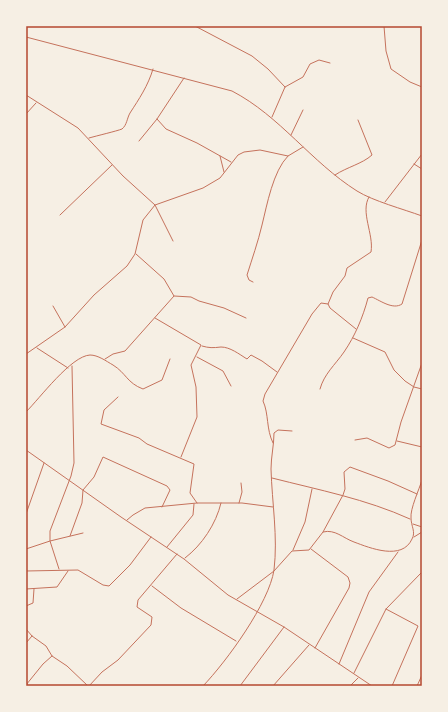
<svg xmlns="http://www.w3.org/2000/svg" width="448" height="712" font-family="'Varela Round',sans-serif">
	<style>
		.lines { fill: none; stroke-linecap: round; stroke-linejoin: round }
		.minor { stroke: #c5725c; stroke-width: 1 }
		.neatline { fill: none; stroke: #b5482f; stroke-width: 1.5 }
	</style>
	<rect width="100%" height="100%" fill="#f6efe4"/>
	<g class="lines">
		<!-- minor -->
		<path class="minor" d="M 195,26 L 252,56 L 268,69 L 285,87
			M 384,26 L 386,51 L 391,69 L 410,82 L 422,87
			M 26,37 L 232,91 C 280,116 311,162 357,191 C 373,201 403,209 422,216
			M 26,95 L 78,128 L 123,176 L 155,205 L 173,241
			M 26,114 L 36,103
			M 272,117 L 285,87 L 303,77 L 310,64 L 319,60 L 330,63
			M 157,119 L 166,129 L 197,143 L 231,162
			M 291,135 L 303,110
			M 89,138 C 96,136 117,131 122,129 C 127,125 127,118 130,113 C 139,99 148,86 153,69
			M 139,141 L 157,119 L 184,78
			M 220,156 L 224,172
			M 414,164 L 422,169
			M 335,175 C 347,167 362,164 372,155 L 358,120
			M 385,202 L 422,154
			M 60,215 L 112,165
			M 253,282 L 249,280 L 247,275 C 252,259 258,242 262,225 C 267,205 273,171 288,156
			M 174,296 L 191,297 L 199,301 L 224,308 L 246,318
			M 53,306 L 65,327
			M 155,318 L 201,345 L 191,365 L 196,387 L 197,417 L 181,457
			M 356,329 L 330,308 L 328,304 L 333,292 L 345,276 L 347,268 L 371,252 C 374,234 360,212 369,197
			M 353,338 L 385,352 L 394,370 L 405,381 L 414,387 L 422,389
			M 202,346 C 209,348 213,348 221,347 C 230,347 239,354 247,359 L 251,355 L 262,361 L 277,372
			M 37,348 L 68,368
			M 26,354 L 65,327 L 94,295 L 127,266 L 135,254 L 143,220 L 155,205 L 203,188 L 220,178 L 238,155 L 244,152 L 260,150 L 288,156 L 303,147
			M 197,357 L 223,371 L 231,386
			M 105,359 L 113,354 L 125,351 L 174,296 L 164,279 L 136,254
			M 320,389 C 324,374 335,365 344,352 C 355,336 363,317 368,298 L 372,297 C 381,301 393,310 402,304 L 422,240
			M 118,397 L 104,410 L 101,424 L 139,438 L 147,444 L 194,464 L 190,493 L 197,503
			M 26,412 C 40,398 71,356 90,355 C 98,355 106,361 113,365 C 126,373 127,383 143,389 L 162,380 L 170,359
			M 355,440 L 367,438 L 389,448 L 395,445 L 401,422 L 422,363
			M 397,441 L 422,447
			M 273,443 C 266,429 269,414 263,401 L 265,394 L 312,314 L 321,303 L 328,304
			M 26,450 L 121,517 L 184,559 L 228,595 L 284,627 L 372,686
			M 272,478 C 319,490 366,499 410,519
			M 239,503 L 242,492 L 241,483
			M 26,514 L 44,463
			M 127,520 L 133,515 L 145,508 L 197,503 L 242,503 L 273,507
			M 413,524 L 422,527
			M 323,532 L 343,495 L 345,489 L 344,472 L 350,467 L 388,481 L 417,494
			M 70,536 L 82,503 L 83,490 L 94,477 L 103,457 L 167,486 L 170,490 L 162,507
			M 414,537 L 422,532
			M 167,547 L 193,515 L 194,504
			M 26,549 L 50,541 L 50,531 L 71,476 L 74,463 L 72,366
			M 311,549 L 348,577 L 350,583 L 349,588 L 315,648
			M 293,550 L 305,522 L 312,489
			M 185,558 C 202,545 216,524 221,503
			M 59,569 L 50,541 L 83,533
			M 26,571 L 78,570 L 103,585 L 109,586 L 130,565 L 151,537
			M 152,586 L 181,608 L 236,641
			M 26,589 L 57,587 L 68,571
			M 237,599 L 274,571 L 292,551 L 309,550 L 323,532 C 335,529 343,538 354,542 C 370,548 402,561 412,539 C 416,532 411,526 411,518 C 410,509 419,490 422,480
			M 26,606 L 33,603 L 34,589
			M 386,609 L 418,626 L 392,686
			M 26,629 L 32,636 L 46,646 L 52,656 L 67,666 L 88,686
			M 26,643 L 32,636
			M 339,664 L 369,592 L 398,552
			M 354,673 L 386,609 L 422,572
			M 26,685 L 43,664 L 52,656
			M 89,686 L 102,672 L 118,660 L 151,625 L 152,617 L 137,607 L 138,600 L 177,554
			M 203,686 C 227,661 269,603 274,570 C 278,537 272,503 271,469 C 271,457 274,445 274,433 L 278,430 L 292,431
			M 240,686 L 284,627
			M 273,686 L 309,645
			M 350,686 L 358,678
			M 417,686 L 422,675"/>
	</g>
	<!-- border -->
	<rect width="448" height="712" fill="none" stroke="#f6efe4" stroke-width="54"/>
	<rect x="27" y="27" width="394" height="658" class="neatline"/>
</svg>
